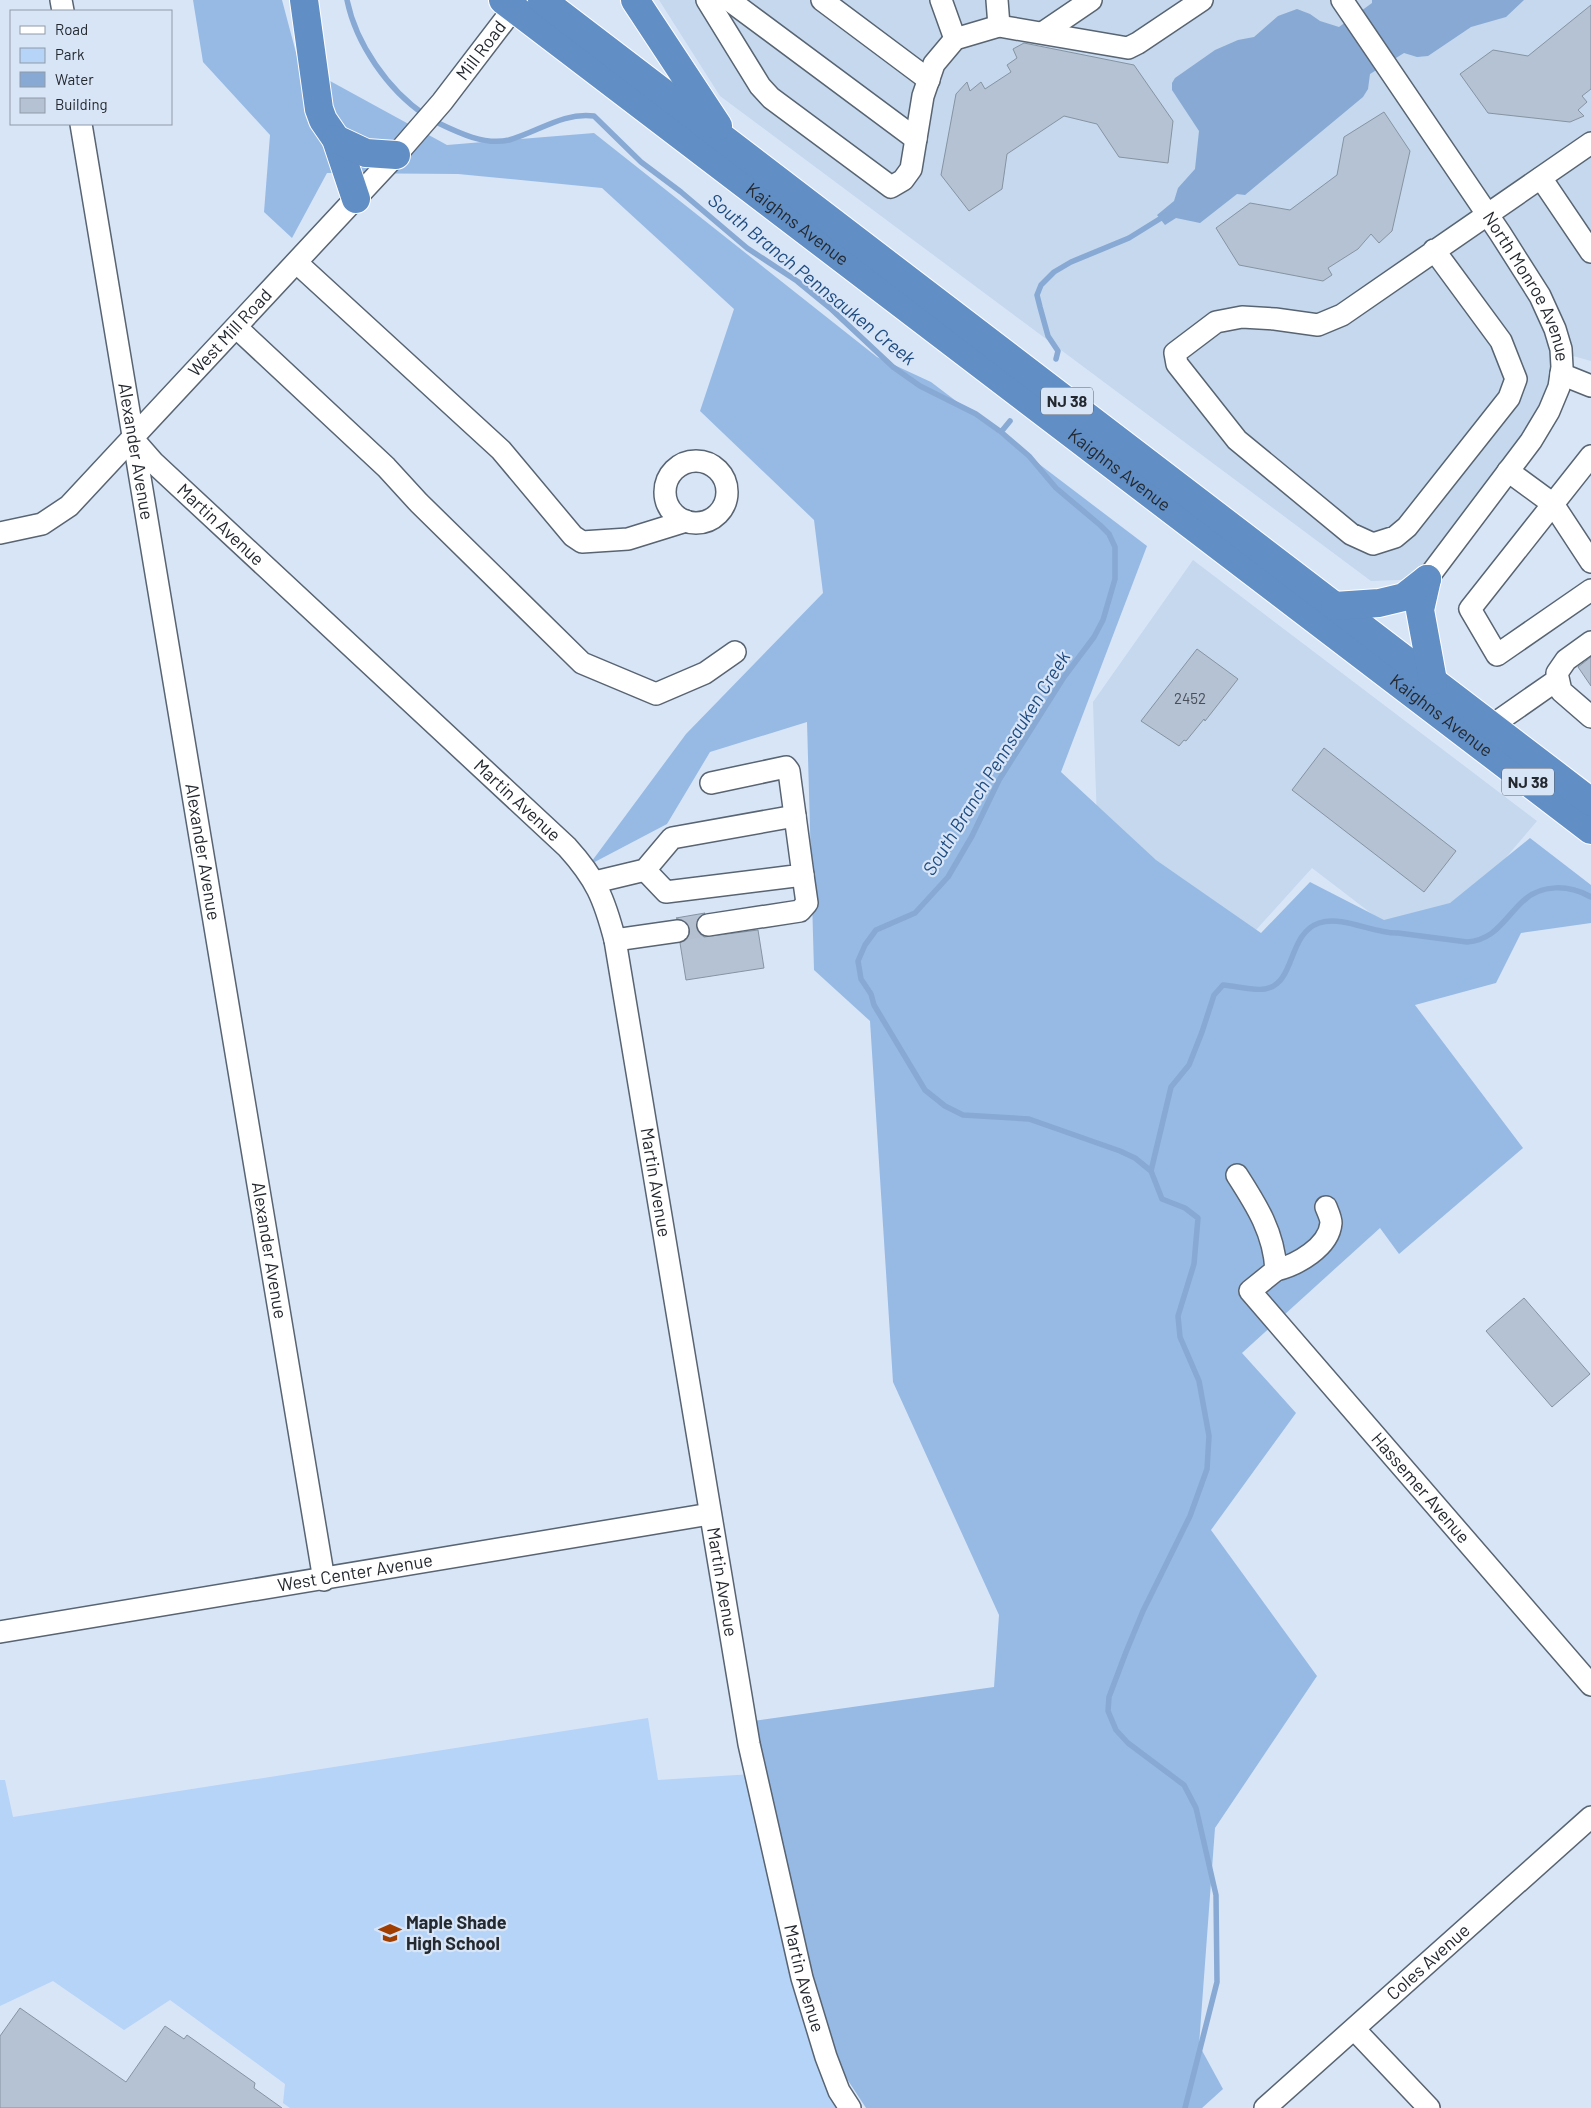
<svg xmlns="http://www.w3.org/2000/svg" width="1591" height="2108" font-family="Barlow,sans-serif">
	<style>
		.built { fill: #c5d8ee }
		.green { fill: #b6d3f8 }
		.forest { fill: #97bae4 }
		.water { fill: #87a9d3 }
		.lines { fill: none; stroke-linecap: round; stroke-linejoin: round }
		.stream { stroke: #87a9d3; stroke-width: 5.5 }
		.building { fill: #b5c2d3; stroke: #8693a2 }
		.minor-tunnel { stroke: #b4bfcf; stroke-width: 21; stroke-dasharray: 21 11; stroke-linecap: butt }
		.minor-casing { stroke: #586472; stroke-width: 24 }
		.highway-casing { stroke: #fff; stroke-width: 30 }
		.minor { stroke: #fff; stroke-width: 21 }
		.highway { stroke: #618ec4; stroke-width: 28 }
		.labels { text-anchor: middle; stroke-width: 4.5; stroke-linejoin: round; paint-order: stroke }
		.number-label { font-size: 15px; fill: #484f58 }
		.shield { fill: #d8e5f7; stroke: #5a616b; stroke-width: 1 }
		.shield-label { font-size: 16px; font-weight: bold; fill: #24292f }
		.street-label { font-size: 18px; fill: #24292f; stroke: #d8e5f7 }
		.poi-label { font-size: 18px; font-weight: bold; fill: #24292f; stroke: #d8e5f7; text-anchor: start }
		.water-label { font-size: 19px; font-style: italic; fill: #1e4b80; stroke: #d8e5f7 }
	</style>
	<rect width="100%" height="100%" fill="#d8e5f7"/>
	<!-- built -->
	<path class="built" d="M 659,0 L 1591,0 L 1591,361 L 1548,349 L 1562,367 L 1559,387 L 1427,579 L 1371,581 L 720,96 Z
		M 1193,560 L 1537,821 L 1461,910 L 1389,927 L 1312,868 L 1246,941 L 1097,822 L 1093,702 Z"/>
	<!-- green -->
	<path class="green" d="M 648,1718 L 658,1780 L 753,1774 L 818,2065 L 840,2108 L 290,2108 L 283,2103 L 285,2084 L 170,2000 L 124,2030 L 53,1981 L 0,2006 L 0,1780 L 5,1780 L 13,1817 Z"/>
	<!-- forest -->
	<path class="forest" d="M 193,0 L 282,0 L 299,64 L 447,145 L 594,133 L 877,357 L 931,382 L 1147,546 L 1061,772 L 1156,860 L 1261,933 L 1310,882 L 1384,920 L 1450,903 L 1530,838 L 1591,885 L 1591,923 L 1521,933 L 1496,983 L 1415,1005 L 1523,1148 L 1399,1254 L 1380,1228 L 1242,1353 L 1296,1413 L 1211,1530 L 1317,1676 L 1215,1828 L 1199,2045 L 1223,2089 L 1202,2108 L 866,2108 L 832,2056 L 753,1774 L 753,1721 L 994,1687 L 999,1615 L 893,1382 L 870,1021 L 814,970 L 807,722 L 710,752 L 667,824 L 589,865 L 686,734 L 823,593 L 814,520 L 700,411 L 734,309 L 602,188 L 458,174 L 327,173 L 292,238 L 264,212 L 270,135 L 203,62 Z"/>
	<!-- water -->
	<path class="water" d="M 1372,0 L 1524,0 L 1506,17 L 1471,27 L 1428,56 L 1417,57 L 1404,53 L 1370,74 L 1368,89 L 1363,97 L 1245,195 L 1237,194 L 1200,223 L 1176,218 L 1165,225 L 1157,215 L 1174,201 L 1178,188 L 1195,169 L 1199,131 L 1172,90 L 1172,83 L 1175,78 L 1215,50 L 1238,40 L 1254,37 L 1278,16 L 1297,9 L 1310,14 L 1320,21 L 1339,27 L 1372,3 Z"/>
	<g class="lines">
		<!-- stream -->
		<path class="stream" d="M 347,0 C 356,44 388,90 425,115
			M 432,120 C 455,131 483,146 509,140 C 538,132 563,112 594,116 L 641,162 L 681,192 L 747,248 L 797,281 L 830,308 L 893,367 L 920,386 L 976,414 L 1001,432 L 1029,456 L 1056,488 L 1100,525 L 1109,534 L 1115,547 L 1115,579 L 1103,620 L 1094,637 L 1064,677 L 999,780 L 972,836 L 948,877 L 915,913 L 876,930 L 865,945 L 858,961 L 861,979 L 871,994 L 874,1005 L 925,1090 L 945,1106 L 963,1115 L 1029,1119 L 1120,1151 L 1135,1158 L 1151,1171 L 1162,1199 L 1185,1208 L 1198,1218 L 1194,1264 L 1178,1316 L 1180,1337 L 1199,1381 L 1209,1436 L 1207,1469 L 1190,1516 L 1143,1611 L 1126,1652 L 1109,1697 L 1108,1711 L 1116,1730 L 1128,1743 L 1184,1785 L 1196,1808 L 1216,1895 L 1217,1982 L 1185,2108
			M 1056,359 L 1058,351 L 1048,336 L 1040,307 L 1037,295 L 1041,285 L 1054,272 L 1071,262 L 1129,238 L 1166,215
			M 1001,432 L 1010,421
			M 1151,1171 L 1171,1087 L 1189,1065 L 1202,1032 L 1214,995 L 1223,985 C 1236,986 1253,991 1265,989 C 1296,984 1287,934 1319,923 C 1344,915 1373,934 1398,933 L 1467,942 C 1495,940 1504,919 1522,902 C 1541,883 1570,885 1591,897"/>
	</g>
	<!-- building -->
	<path class="building" d="M 1591,5 L 1591,89 L 1582,96 L 1587,102 L 1578,110 L 1584,116 L 1570,122 L 1488,113 L 1460,74 L 1493,50 L 1528,56 Z
		M 1024,43 L 1134,65 L 1173,121 L 1168,163 L 1119,157 L 1097,124 L 1064,116 L 1007,154 L 1002,189 L 969,211 L 941,175 L 956,94 L 967,82 L 970,91 L 981,82 L 985,89 L 1011,72 L 1007,65 L 1017,58 L 1013,49 Z
		M 1384,112 L 1410,151 L 1392,231 L 1379,243 L 1371,234 L 1358,249 L 1328,268 L 1332,275 L 1323,281 L 1239,265 L 1216,228 L 1250,203 L 1290,210 L 1337,175 L 1344,137 Z
		M 1197,649 L 1238,679 L 1205,721 L 1204,719 L 1186,741 L 1184,740 L 1179,746 L 1141,721 Z
		M 1591,657 L 1591,686 L 1578,667 Z
		M 1324,748 L 1456,851 L 1424,892 L 1292,790 Z
		M 705,913 L 697,920 L 696,926 L 699,933 L 704,937 L 758,930 L 764,968 L 686,980 L 680,943 L 689,936 L 690,929 L 687,923 L 676,918 Z
		M 1524,1298 L 1590,1374 L 1552,1407 L 1486,1331 Z
		M 20,2008 L 126,2082 L 165,2026 L 184,2039 L 187,2035 L 255,2083 L 254,2088 L 282,2108 L 0,2108 L 0,2036 Z"/>
	<g class="lines">
		<!-- minor-tunnel -->
		<path class="minor-tunnel" d="M 678,931 L 708,925"/>
		<defs>
			<g id="minor">
				<path d="M 61,0 L 63,11"/>
				<path d="M 707,0 L 760,86 L 771,98 L 891,187 L 903,180 L 911,169 L 923,96 L 934,64 L 955,39 L 999,26 L 1128,48 L 1138,43 L 1202,0"/>
				<path d="M 729,0 L 916,139"/>
				<path d="M 822,0 L 929,80"/>
				<path d="M 941,0 L 955,39"/>
				<path d="M 997,0 L 999,26"/>
				<path id="s1" d="M 1342,0 L 1500,233 L 1540,296 L 1555,329 L 1561,349 L 1562,367 L 1559,387 L 1549,411 L 1531,441 L 1427,579"/>
				<path d="M 1044,32 L 1091,0"/>
				<path id="s2" d="M 81,124 L 324,1580"/>
				<path d="M 1541,178 L 1591,252"/>
				<path d="M 1434,250 L 1501,341 L 1516,379 L 1509,398 L 1407,527 L 1395,537 L 1373,544 L 1351,534 L 1237,440 L 1177,364 L 1175,353 L 1216,322 L 1242,317 L 1275,319 L 1318,325 L 1342,315 L 1591,143"/>
				<path d="M 297,263 L 501,450 L 573,536 L 582,542 L 628,539 L 686,521"/>
				<path d="M 237,328 L 386,467 L 419,503 L 582,663 L 656,694 L 705,673 L 735,652"/>
				<path d="M 1561,374 L 1591,386"/>
				<path id="s3" d="M 132,438 L 153,462 L 567,847 C 596,879 604,898 615,940 L 749,1744 L 802,1978 L 826,2057 L 839,2091 L 850,2108"/>
				<path d="M 1591,456 L 1470,609 L 1497,655 L 1591,590"/>
				<circle cx="696" cy="492" r="31"/>
				<path d="M 1508,471 L 1553,504 L 1591,562"/>
				<path id="s4" d="M 0,533 L 42,524 L 69,506 L 396,155 L 442,102 L 520,0"/>
				<path d="M 1591,642 L 1566,660 L 1557,673 L 1561,691 L 1591,717"/>
				<path d="M 1491,726 L 1557,680"/>
				<path d="M 645,870 L 666,892 L 803,875 L 789,771 L 786,767 L 711,783"/>
				<path d="M 595,882 L 645,870 L 672,838 L 795,816"/>
				<path d="M 708,925 L 800,911 L 807,903 L 803,875"/>
				<path d="M 615,940 L 678,931"/>
				<path id="s5" d="M 1237,1175 C 1257,1206 1274,1233 1276,1270 L 1250,1291 L 1591,1685"/>
				<path d="M 1276,1270 C 1297,1265 1329,1247 1331,1223 C 1331,1218 1328,1212 1326,1207"/>
				<path id="s6" d="M 0,1632 L 710,1514"/>
				<path d="M 1355,2030 L 1429,2108"/>
				<path id="s7" d="M 1265,2108 L 1591,1817"/>
			</g>
			<g id="highway">
				<path d="M 304,0 L 319,109 L 323,120 L 336,139 L 356,199"/>
				<path id="s8" d="M 503,0 L 1591,830"/>
				<path d="M 542,0 L 1591,802"/>
				<path d="M 635,0 L 718,126"/>
				<path d="M 336,139 L 366,153 L 396,155"/>
				<path d="M 1427,579 L 1420,610 L 1433,681"/>
				<path d="M 1335,606 L 1379,603 L 1404,597 L 1427,579"/>
			</g>
		</defs>
		<!-- minor casing -->
		<use href="#minor" class="minor-casing"/>
		<!-- highway casing -->
		<use href="#highway" class="highway-casing"/>
		<!-- minor -->
		<use href="#minor" class="minor"/>
		<!-- highway -->
		<use href="#highway" class="highway"/>
	</g>
	<!-- icons -->
	<defs>
		<symbol id="school-bare" viewBox="-9 -9 18 18"><path d="M0-5L7-2L0 1L-7-2ZM-4 1L0 2.5L4 1V4Q0 6-4 4Z" fill="#a03d00" stroke="#d8e5f7" stroke-width="2.5" paint-order="stroke"/></symbol>
	</defs>
	<g fill-rule="evenodd">
		<use href="#school-bare" x="374" y="1917" width="32" height="32"/>
	</g>
	<g class="labels">
		<!-- number labels -->
		<g class="number-label">
			<text x="1190" y="704">2452</text>
		</g>
		<!-- shield labels -->
		<g class="shield">
			<rect x="1041" y="387.5" width="52" height="27" rx="4"/>
			<rect x="1502" y="768.5" width="52" height="27" rx="4"/>
		</g>
		<g class="shield-label">
			<text x="1067" y="407">NJ 38</text>
			<text x="1528" y="788">NJ 38</text>
		</g>
		<!-- street labels -->
		<g class="street-label">
			<text dy="6" stroke="none"><textPath href="#s4" startOffset="690">Mill Road</textPath></text>
			<text dy="6" stroke="none"><textPath href="#s8" startOffset="370">Kaighns Avenue</textPath></text>
			<text dy="6" stroke="none"><textPath href="#s1" startOffset="342">North Monroe Avenue</textPath></text>
			<text dy="6" stroke="none"><textPath href="#s4" startOffset="312">West Mill Road</textPath></text>
			<text dy="6" stroke="none"><textPath href="#s2" startOffset="332">Alexander Avenue</textPath></text>
			<text dy="6" stroke="none"><textPath href="#s8" startOffset="775">Kaighns Avenue</textPath></text>
			<text dy="6" stroke="none"><textPath href="#s3" startOffset="124">Martin Avenue</textPath></text>
			<text dy="6" stroke="none"><textPath href="#s8" startOffset="1180">Kaighns Avenue</textPath></text>
			<text dy="6" stroke="none"><textPath href="#s3" startOffset="529">Martin Avenue</textPath></text>
			<text dy="6" stroke="none"><textPath href="#s2" startOffset="738">Alexander Avenue</textPath></text>
			<text dy="6" stroke="none"><textPath href="#s3" startOffset="949">Martin Avenue</textPath></text>
			<text dy="6" stroke="none"><textPath href="#s2" startOffset="1142">Alexander Avenue</textPath></text>
			<text dy="6" stroke="none"><textPath href="#s5" startOffset="398">Hassemer Avenue</textPath></text>
			<text dy="6" stroke="none"><textPath href="#s6" startOffset="360">West Center Avenue</textPath></text>
			<text dy="6" stroke="none"><textPath href="#s3" startOffset="1354">Martin Avenue</textPath></text>
			<text dy="6" stroke="none"><textPath href="#s7" startOffset="219">Coles Avenue</textPath></text>
			<text dy="6" stroke="none"><textPath href="#s3" startOffset="1759">Martin Avenue</textPath></text>
		</g>
		<!-- poi labels -->
		<g class="poi-label">
			<text x="406" y="1929">Maple Shade<tspan x="406" dy="21">High School</tspan></text>
		</g>
		<!-- water labels -->
		<g class="water-label">
			<text transform="translate(812 279) rotate(39)" y="7">South Branch Pennsauken Creek</text>
			<text transform="translate(996 763) rotate(-58)" y="7">South Branch Pennsauken Creek</text>
		</g>
	</g>
	<!-- legend -->
	<rect x="10" y="10" width="162" height="115" fill="#d8e5f7" stroke="#909aa7"/>
	<rect x="20" y="26" width="25" height="8" fill="#ffffff" stroke="#909aa7"/>
	<text x="55" y="35" font-size="15" fill="#24292f">Road</text>
	<rect x="20" y="48" width="25" height="15" fill="#b6d3f8" stroke="#909aa7"/>
	<text x="55" y="60" font-size="15" fill="#24292f">Park</text>
	<rect x="20" y="72" width="25" height="15" fill="#87a9d3" stroke="#909aa7"/>
	<text x="55" y="85" font-size="15" fill="#24292f">Water</text>
	<rect x="20" y="98" width="25" height="15" fill="#b5c2d3" stroke="#909aa7"/>
	<text x="55" y="110" font-size="15" fill="#24292f">Building</text>
</svg>
